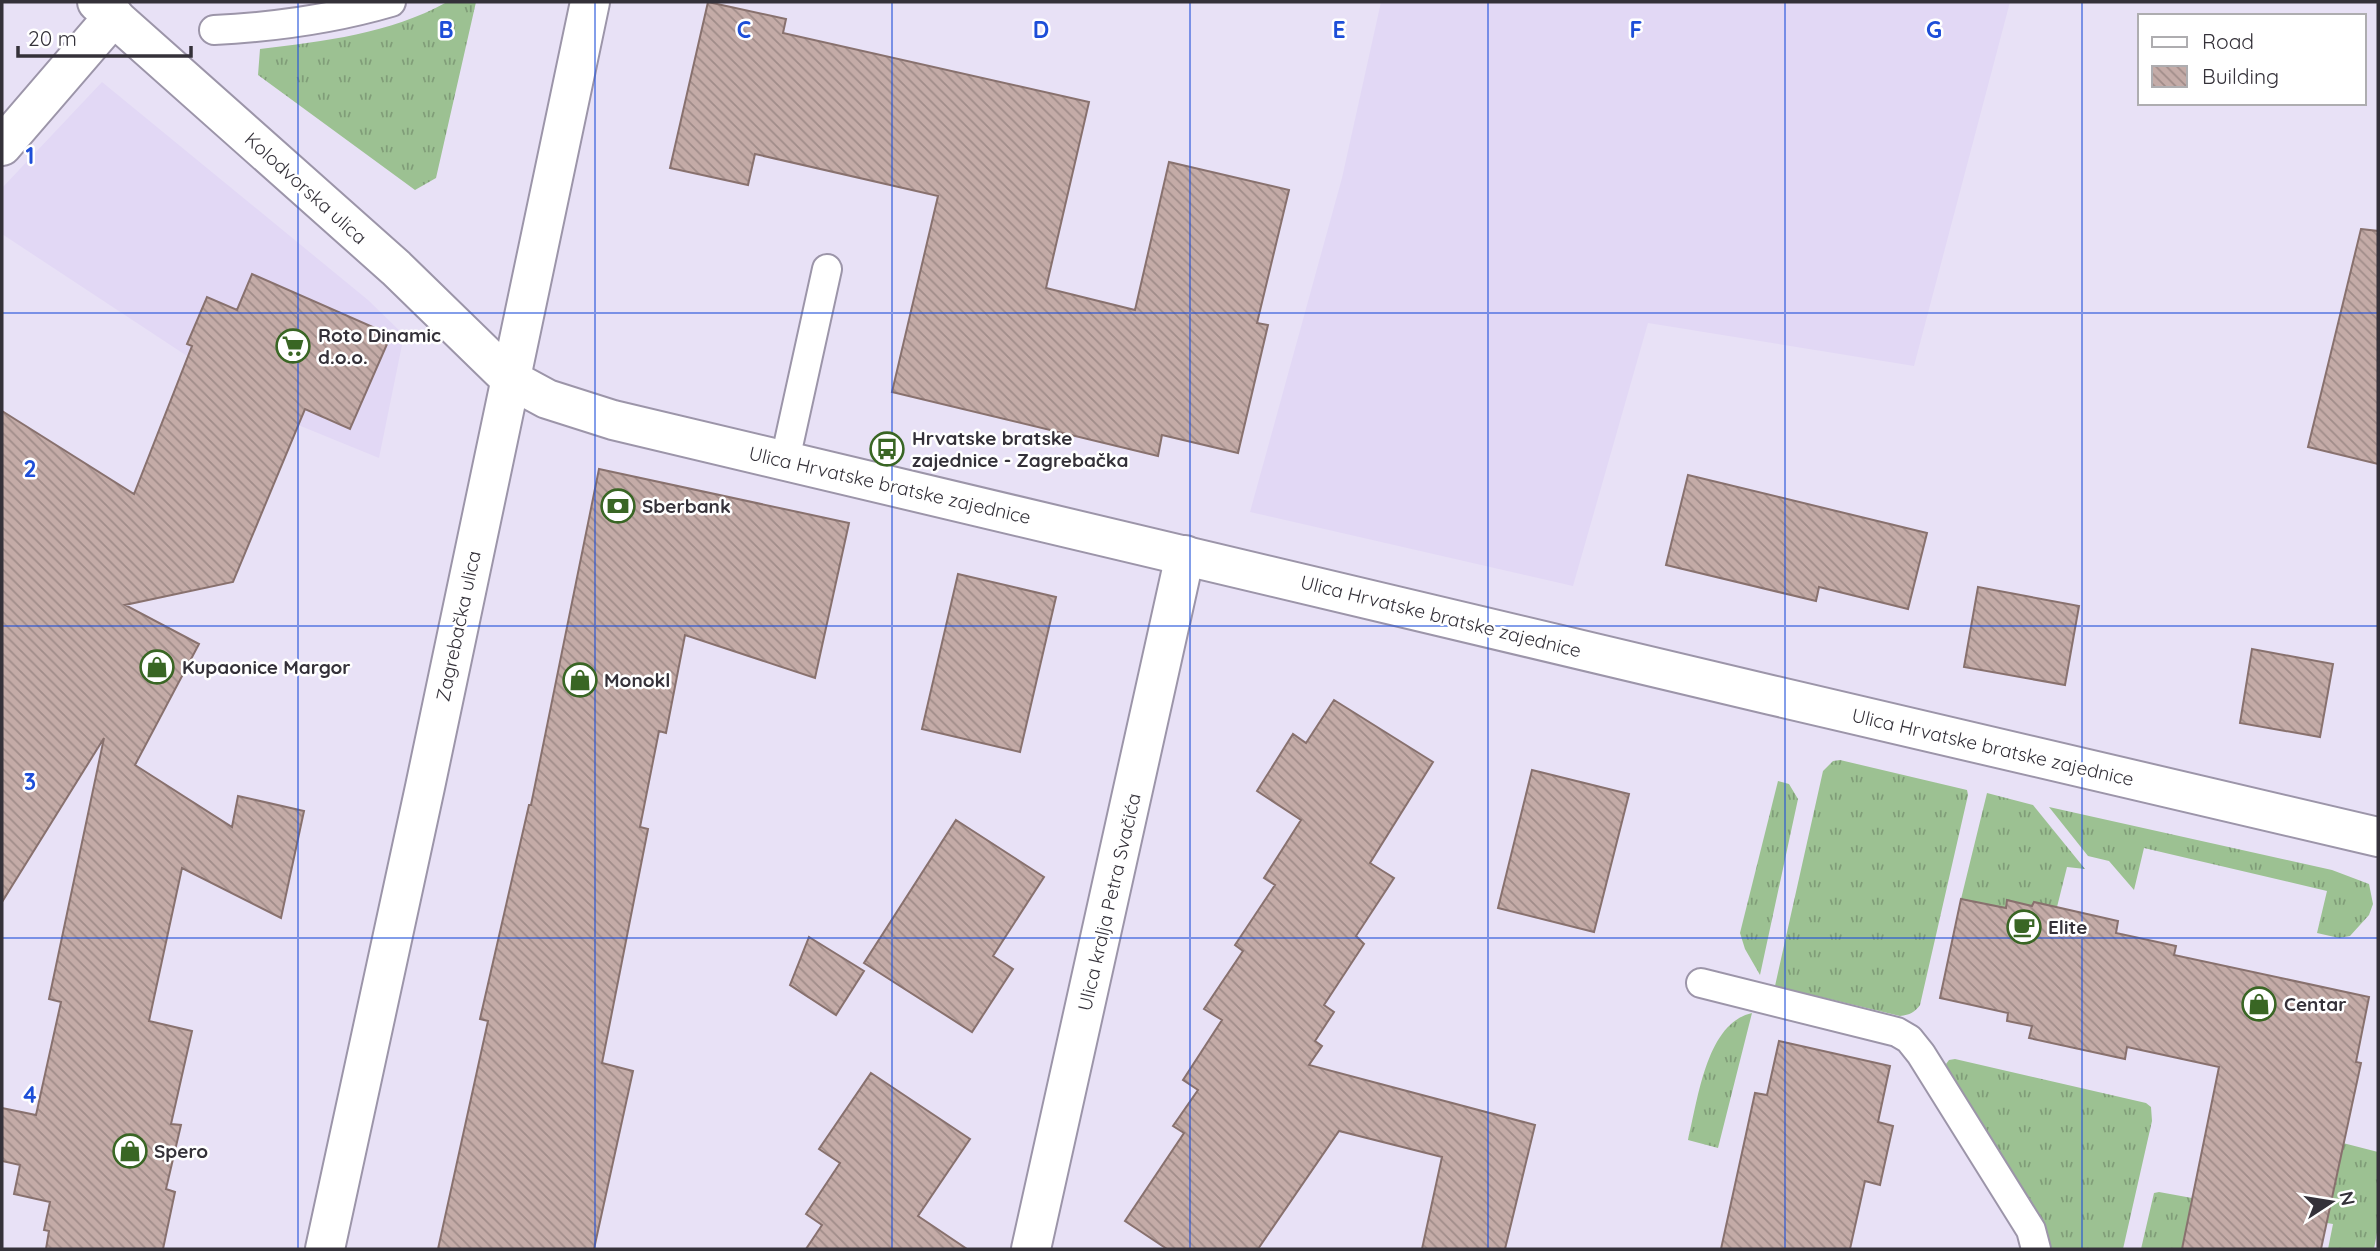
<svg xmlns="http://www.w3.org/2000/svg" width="2380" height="1251" font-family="Quicksand,sans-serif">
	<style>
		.built { fill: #e2d8f5 }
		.grass { fill: url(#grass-tufts) }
		.building { fill: url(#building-back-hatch); stroke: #88716e; stroke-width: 2 }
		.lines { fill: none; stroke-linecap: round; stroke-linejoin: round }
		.lane-casing { stroke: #9c95a9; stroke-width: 32 }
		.street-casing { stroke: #9c95a9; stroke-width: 42 }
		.secondary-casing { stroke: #9c95a9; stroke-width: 42 }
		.lane { stroke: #fff; stroke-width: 28 }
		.street { stroke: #fff; stroke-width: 38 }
		.secondary { stroke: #fff; stroke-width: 38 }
		.grid { fill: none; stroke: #1d4ed8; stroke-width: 2; stroke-opacity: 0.55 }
		.labels { text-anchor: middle; stroke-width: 5; stroke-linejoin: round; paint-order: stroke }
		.street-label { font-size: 19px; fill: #343139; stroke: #fff }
		.poi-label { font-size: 19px; font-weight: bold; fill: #343139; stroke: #fff; text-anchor: start }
		.grid-label { font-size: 23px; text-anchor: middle; font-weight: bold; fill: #1d4ed8; stroke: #fff; stroke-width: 5; stroke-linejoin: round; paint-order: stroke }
	</style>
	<defs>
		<pattern id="grass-tufts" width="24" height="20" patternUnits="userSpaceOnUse" patternTransform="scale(1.75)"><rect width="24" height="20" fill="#9cc192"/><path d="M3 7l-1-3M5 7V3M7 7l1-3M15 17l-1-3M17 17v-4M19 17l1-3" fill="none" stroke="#809d78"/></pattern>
		<pattern id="building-back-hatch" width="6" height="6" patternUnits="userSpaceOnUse" patternTransform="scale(1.75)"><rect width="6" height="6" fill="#c4aba7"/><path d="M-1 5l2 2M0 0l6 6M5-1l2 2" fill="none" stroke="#a08c89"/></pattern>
	</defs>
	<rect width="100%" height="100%" fill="#e8e1f6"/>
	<!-- built -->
	<path class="built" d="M 1381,2 L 2010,2 L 1914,366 L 1648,323 L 1573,586 L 1250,512 L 1342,178 Z
		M 102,82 L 368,300 L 404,335 L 379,458 L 281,418 L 2,234 L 2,188 Z"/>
	<!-- grass -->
	<path class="grass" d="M 447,2 L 476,2 L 436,178 L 415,190 L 258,75 L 260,49 C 325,41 389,34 447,2 Z
		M 1840,760 L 1967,790 L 1968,795 L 1920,1005 C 1915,1012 1910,1015 1900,1016 L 1775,986 L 1823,771 L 1833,761 Z
		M 1778,781 L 1789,784 L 1798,799 L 1760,975 L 1745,949 L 1740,933 Z
		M 1987,793 L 2033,805 L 2085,869 L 2067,867 L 2057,907 L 2034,902 L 2032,906 L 2007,900 L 2006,908 L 1961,899 Z
		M 2049,807 L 2332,870 L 2369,884 L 2373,904 L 2369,915 L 2350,936 L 2339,938 L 2317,933 L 2327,891 L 2144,848 L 2134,890 L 2109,861 L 2088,856 Z
		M 1752,1013 L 1718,1148 L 1688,1140 C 1698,1101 1706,1023 1752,1013 Z
		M 1955,1059 L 2146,1103 L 2151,1107 L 2152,1121 L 2123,1249 L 2047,1249 L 2036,1211 L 1948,1069 L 1946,1064 L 1949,1060 Z
		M 2343,1143 L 2378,1152 L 2378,1227 L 2374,1249 L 2328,1249 L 2333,1224 L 2321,1222 Z
		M 2159,1192 L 2192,1198 L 2182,1249 L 2141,1249 L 2154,1193 Z"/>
	<!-- building -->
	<path class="building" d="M 708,2 L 786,19 L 783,33 L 1089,102 L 1046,288 L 1135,310 L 1169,162 L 1289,190 L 1257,323 L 1268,325 L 1238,453 L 1162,435 L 1158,456 L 892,392 L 938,196 L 755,154 L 748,185 L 670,168 Z
		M 2361,229 L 2378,231 L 2378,464 L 2308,447 Z
		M 252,274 L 391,335 L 350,429 L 305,409 L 233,582 L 125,605 L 199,644 L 135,765 L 232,827 L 238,796 L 304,811 L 281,918 L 182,868 L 149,1021 L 192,1031 L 171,1124 L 181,1125 L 166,1189 L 175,1192 L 163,1249 L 46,1249 L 49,1231 L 44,1230 L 50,1202 L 14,1194 L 20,1165 L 2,1161 L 2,1108 L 36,1115 L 61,1002 L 49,999 L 104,738 L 2,902 L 2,411 L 134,494 L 192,346 L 187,344 L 207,297 L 237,310 Z
		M 599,469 L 849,523 L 815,678 L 685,635 L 666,733 L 659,731 L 640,827 L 648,829 L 602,1063 L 633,1071 L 594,1249 L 438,1249 L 488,1021 L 480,1019 L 529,805 L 531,805 Z
		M 1688,475 L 1927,533 L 1908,609 L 1819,587 L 1816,601 L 1666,565 Z
		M 958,574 L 1056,597 L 1020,752 L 922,729 Z
		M 1978,587 L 2079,606 L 2065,685 L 1964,667 Z
		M 2252,649 L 2333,664 L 2320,737 L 2240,723 Z
		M 1334,700 L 1433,762 L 1370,863 L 1394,878 L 1356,936 L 1364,944 L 1324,1005 L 1334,1012 L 1315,1041 L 1322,1046 L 1309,1065 L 1535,1125 L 1505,1249 L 1422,1249 L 1442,1157 L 1339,1131 L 1258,1249 L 1167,1249 L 1125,1221 L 1184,1133 L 1173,1126 L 1198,1090 L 1183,1080 L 1222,1020 L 1204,1009 L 1243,951 L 1235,945 L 1275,885 L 1264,878 L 1301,820 L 1257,791 L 1293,734 L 1306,743 Z
		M 1532,770 L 1629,794 L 1594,932 L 1498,908 Z
		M 956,820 L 1044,877 L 993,956 L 1013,969 L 972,1032 L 864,963 Z
		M 1961,899 L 2006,908 L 2007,900 L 2032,906 L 2034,902 L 2118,921 L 2116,933 L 2176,946 L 2174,955 L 2369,997 L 2356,1062 L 2361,1063 L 2321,1249 L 2182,1249 L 2219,1067 L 2127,1047 L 2125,1059 L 2029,1038 L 2032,1026 L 2007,1021 L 2008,1013 L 1940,998 Z
		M 809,937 L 864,971 L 836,1015 L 790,985 Z
		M 1779,1041 L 1890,1066 L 1878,1122 L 1893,1126 L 1880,1185 L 1865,1181 L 1850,1249 L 1721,1249 L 1755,1093 L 1767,1095 Z
		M 871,1073 L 970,1139 L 918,1216 L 967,1249 L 806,1249 L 822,1225 L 806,1214 L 840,1163 L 819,1149 Z"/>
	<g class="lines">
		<defs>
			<path id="lane" d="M 214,30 C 275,27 333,19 391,2
				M 785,460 L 827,269
				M 1701,983 L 1897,1032 L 1909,1039 L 1921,1054 L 2031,1230 L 2036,1249"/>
			<path id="street" d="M 2,146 L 114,16
				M 1031,1249 L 1185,555"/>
			<path id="secondary" d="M 97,2 L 396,268 L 510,379 L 547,399 L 613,420 L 1771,695 L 2378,837
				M 325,1249 L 425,787 L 590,2"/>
		</defs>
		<!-- lane casing -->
		<use href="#lane" class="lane-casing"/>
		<!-- street casing -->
		<use href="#street" class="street-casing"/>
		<!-- secondary casing -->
		<use href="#secondary" class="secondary-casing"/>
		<!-- lane -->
		<use href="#lane" class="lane"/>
		<!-- street -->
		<use href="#street" class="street"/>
		<!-- secondary -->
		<use href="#secondary" class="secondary"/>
	</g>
	<!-- grid -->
	<path class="grid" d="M 298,2 L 298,1249M 595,2 L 595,1249M 892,2 L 892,1249M 1190,2 L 1190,1249M 1488,2 L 1488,1249M 1785,2 L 1785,1249M 2082,2 L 2082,1249M 2,313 L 2378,313M 2,626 L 2378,626M 2,938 L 2378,938"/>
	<!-- icons -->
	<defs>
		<symbol id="supermarket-ring" viewBox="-11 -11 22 22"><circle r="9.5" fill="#fff" stroke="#396624" stroke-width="1.5"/><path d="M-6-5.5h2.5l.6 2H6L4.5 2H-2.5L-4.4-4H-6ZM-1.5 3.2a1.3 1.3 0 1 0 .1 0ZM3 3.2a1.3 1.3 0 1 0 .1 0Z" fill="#396624"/></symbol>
		<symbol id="bus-ring" viewBox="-11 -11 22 22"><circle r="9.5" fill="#fff" stroke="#396624" stroke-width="1.5"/><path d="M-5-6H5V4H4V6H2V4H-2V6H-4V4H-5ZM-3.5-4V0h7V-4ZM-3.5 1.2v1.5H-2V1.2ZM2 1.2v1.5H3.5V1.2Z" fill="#396624"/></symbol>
		<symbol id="bank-ring" viewBox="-11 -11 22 22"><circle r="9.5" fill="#fff" stroke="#396624" stroke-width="1.5"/><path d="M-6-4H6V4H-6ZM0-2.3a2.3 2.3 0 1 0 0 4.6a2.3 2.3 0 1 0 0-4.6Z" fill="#396624"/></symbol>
		<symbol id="shop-ring" viewBox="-11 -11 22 22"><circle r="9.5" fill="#fff" stroke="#396624" stroke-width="1.5"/><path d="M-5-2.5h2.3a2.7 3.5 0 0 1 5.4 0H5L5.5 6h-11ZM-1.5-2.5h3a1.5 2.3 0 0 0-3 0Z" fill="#396624"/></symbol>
		<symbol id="cafe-ring" viewBox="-11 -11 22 22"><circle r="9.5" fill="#fff" stroke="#396624" stroke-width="1.5"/><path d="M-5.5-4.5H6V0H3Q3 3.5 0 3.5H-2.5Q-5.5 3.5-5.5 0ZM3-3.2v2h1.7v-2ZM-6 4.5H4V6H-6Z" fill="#396624"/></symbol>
	</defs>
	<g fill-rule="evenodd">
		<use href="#supermarket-ring" x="274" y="327" width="38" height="38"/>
		<use href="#bus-ring" x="868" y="430" width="38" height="38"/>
		<use href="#bank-ring" x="599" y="487" width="38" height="38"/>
		<use href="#shop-ring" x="138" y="648" width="38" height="38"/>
		<use href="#shop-ring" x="561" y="661" width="38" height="38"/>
		<use href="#cafe-ring" x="2005" y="908" width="38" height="38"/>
		<use href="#shop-ring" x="2240" y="985" width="38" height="38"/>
		<use href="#shop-ring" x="111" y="1132" width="38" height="38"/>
	</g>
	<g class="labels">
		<!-- street labels -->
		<g class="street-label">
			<text transform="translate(306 188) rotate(42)" y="7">Kolodvorska ulica</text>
			<text transform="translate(890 485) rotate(13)" y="7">Ulica Hrvatske bratske zajednice</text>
			<text transform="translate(1441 616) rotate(14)" y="7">Ulica Hrvatske bratske zajednice</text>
			<text transform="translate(458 626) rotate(-78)" y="7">Zagrebačka ulica</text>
			<text transform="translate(1993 747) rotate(13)" y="7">Ulica Hrvatske bratske zajednice</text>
			<text transform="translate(1109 902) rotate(-77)" y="7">Ulica kralja Petra Svačića</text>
		</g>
		<!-- poi labels -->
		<g class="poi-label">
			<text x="318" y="342">Roto Dinamic<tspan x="318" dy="22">d.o.o.</tspan></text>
			<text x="912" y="445">Hrvatske bratske<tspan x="912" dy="22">zajednice - Zagrebačka</tspan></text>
			<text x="642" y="513">Sberbank</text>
			<text x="182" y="674">Kupaonice Margor</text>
			<text x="604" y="687">Monokl</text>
			<text x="2048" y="934">Elite</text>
			<text x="2284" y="1011">Centar</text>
			<text x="154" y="1158">Spero</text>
		</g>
	</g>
	<g class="grid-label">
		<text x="446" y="38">B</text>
		<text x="744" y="38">C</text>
		<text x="1041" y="38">D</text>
		<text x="1339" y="38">E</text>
		<text x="1636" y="38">F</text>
		<text x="1934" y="38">G</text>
		<text x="30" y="164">1</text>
		<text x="30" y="477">2</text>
		<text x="30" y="790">3</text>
		<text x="30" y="1103">4</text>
	</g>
	<!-- border -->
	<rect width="2380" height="1251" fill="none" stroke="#343139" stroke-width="7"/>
	<!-- legend -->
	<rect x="2138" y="14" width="228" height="91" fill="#ffffff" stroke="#aeadb0" stroke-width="2"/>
	<rect x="2152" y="37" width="35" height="10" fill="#ffffff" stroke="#aeadb0" stroke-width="2"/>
	<text x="2202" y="49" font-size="21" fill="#343139">Road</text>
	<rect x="2152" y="66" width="35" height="21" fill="url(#building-back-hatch)" stroke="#aeadb0" stroke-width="2"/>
	<text x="2202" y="84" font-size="21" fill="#343139">Building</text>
	<!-- north arrow -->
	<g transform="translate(2331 1202) rotate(78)" stroke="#ffffff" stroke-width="5" paint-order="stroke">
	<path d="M0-5L12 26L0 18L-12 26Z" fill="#343139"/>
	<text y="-10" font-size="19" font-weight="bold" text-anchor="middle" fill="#343139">N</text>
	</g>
	<!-- scale -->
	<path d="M18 46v10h173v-10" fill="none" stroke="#343139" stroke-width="3.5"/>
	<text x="28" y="46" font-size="21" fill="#343139" stroke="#ffffff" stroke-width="5" paint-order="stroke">20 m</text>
</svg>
